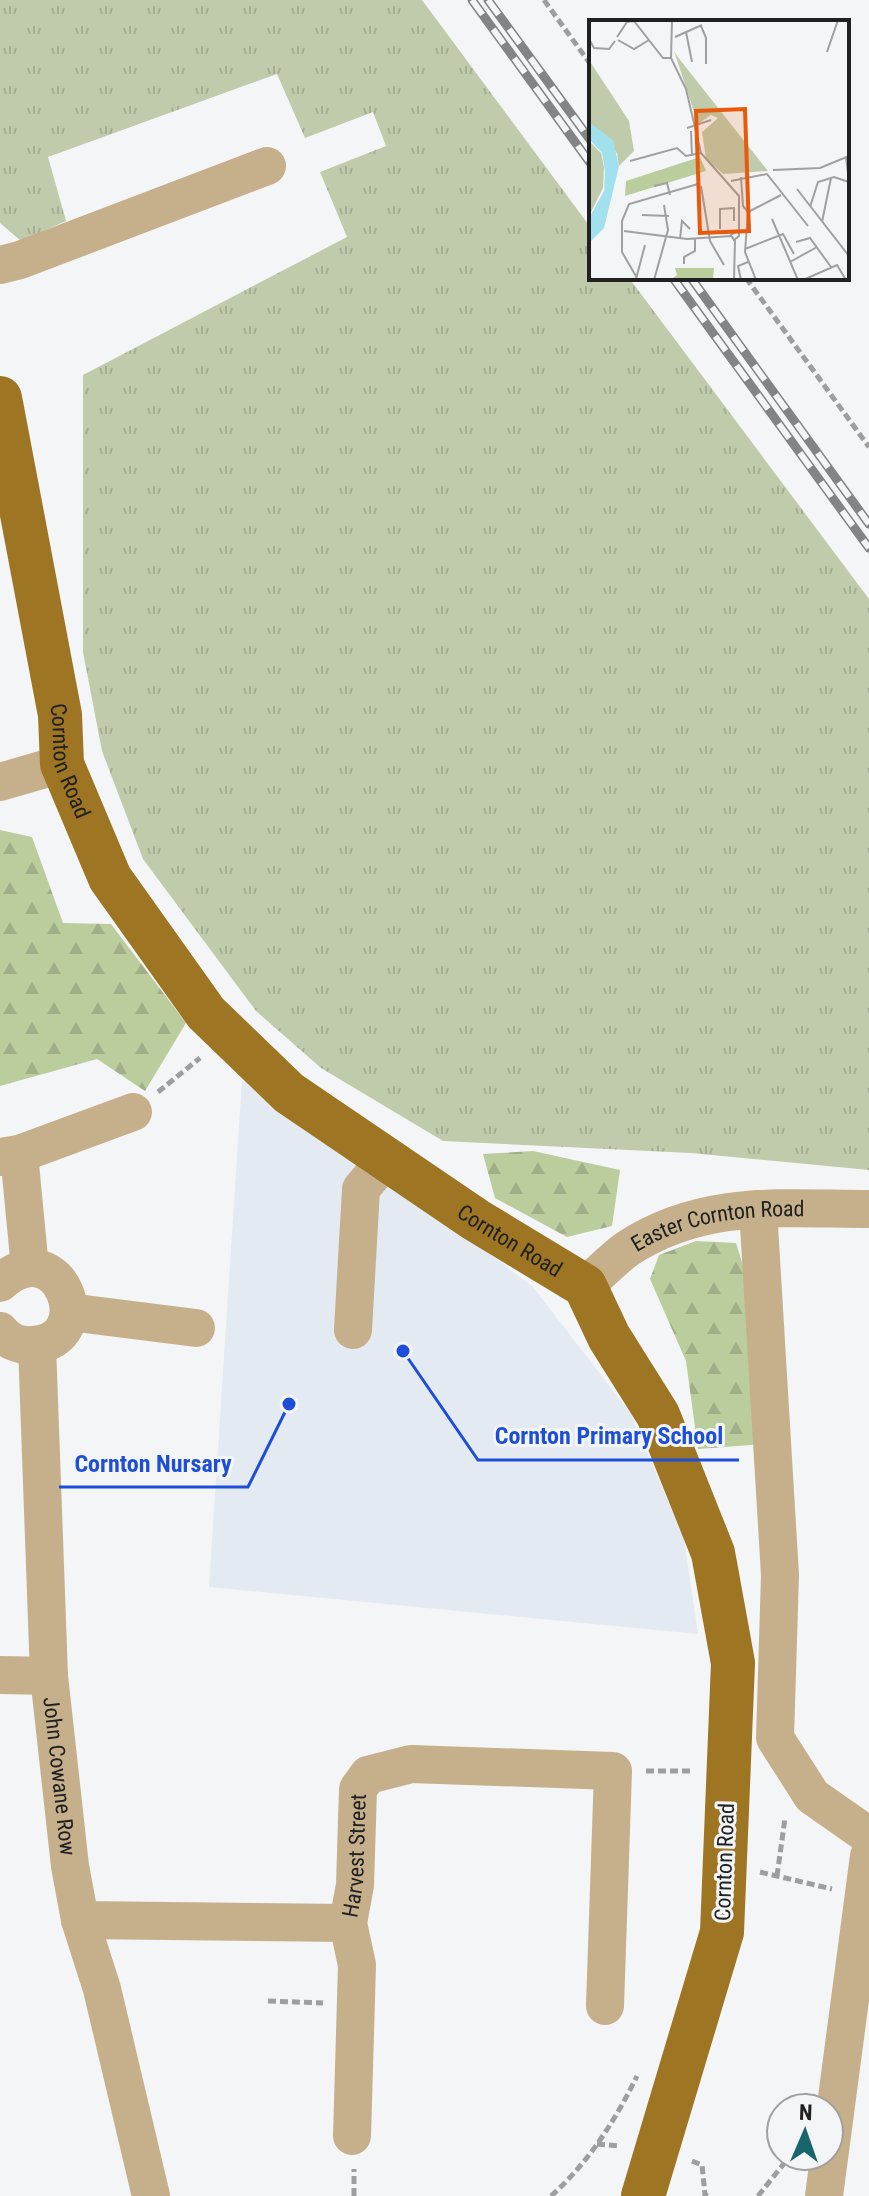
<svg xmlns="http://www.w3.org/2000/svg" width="869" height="2196" font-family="'Roboto Condensed',sans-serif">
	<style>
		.built { fill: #e4eaf1 }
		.grass { fill: url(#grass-tufts) }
		.forest { fill: url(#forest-firs) }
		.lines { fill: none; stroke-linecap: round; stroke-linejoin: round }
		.path { stroke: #9e9e9f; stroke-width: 5; stroke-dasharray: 8 4; stroke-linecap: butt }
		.minor { stroke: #c6b08b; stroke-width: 38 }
		.major { stroke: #9d7523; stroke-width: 44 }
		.rail-casing { stroke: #838484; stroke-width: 9 }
		.rail { stroke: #f4f5f6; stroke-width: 6; stroke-dasharray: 18; stroke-linecap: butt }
		.labels { text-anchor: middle; stroke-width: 6; stroke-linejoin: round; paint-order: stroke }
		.street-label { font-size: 22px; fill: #212121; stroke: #f4f5f6 }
		.inset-road { fill: none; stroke: #a0a0a1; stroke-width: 2 }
		.view { fill: #e8590c; fill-opacity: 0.15; stroke: #e8590c; stroke-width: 4 }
		.inset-edge { fill: none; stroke: #212121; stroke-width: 4 }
		.leader { fill: none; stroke: #1d4ed8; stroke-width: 3 }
		.callout-dot { fill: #1d4ed8; stroke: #f4f5f6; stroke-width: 3 }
		.callout-label { font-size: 24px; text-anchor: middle; font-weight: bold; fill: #1d4ed8; stroke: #f4f5f6; stroke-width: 6; stroke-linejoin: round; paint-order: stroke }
	</style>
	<defs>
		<pattern id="grass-tufts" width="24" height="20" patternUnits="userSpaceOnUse" patternTransform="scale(2)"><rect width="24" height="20" fill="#bfcbaa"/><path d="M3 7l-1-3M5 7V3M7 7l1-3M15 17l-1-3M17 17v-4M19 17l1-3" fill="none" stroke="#a4ae92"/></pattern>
		<pattern id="forest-firs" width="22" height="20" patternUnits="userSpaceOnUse" patternTransform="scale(2)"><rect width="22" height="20" fill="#bbcc9d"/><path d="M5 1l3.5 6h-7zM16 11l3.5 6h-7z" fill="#a0af87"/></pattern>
	</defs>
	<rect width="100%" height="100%" fill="#f4f5f6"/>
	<!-- built -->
	<path class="built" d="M 242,1080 L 308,1131 L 441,1217 L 533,1287 L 631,1414 L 684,1539 L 698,1634 L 209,1587 Z"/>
	<!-- grass -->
	<path class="grass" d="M 0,0 L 422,0 L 591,228 L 591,278 L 629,278 L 869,599 L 869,1170 L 691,1153 L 443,1141 L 321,1068 L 256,1011 L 143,859 L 102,751 L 83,652 L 83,375 L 347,237 L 320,172 L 386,146 L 373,112 L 305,138 L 277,74 L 48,157 L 66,221 L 21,241 L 0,223 Z"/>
	<!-- forest -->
	<path class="forest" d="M 0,830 L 32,837 L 63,923 L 111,924 L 186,1023 L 145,1091 L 97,1059 L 0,1086 Z
		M 533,1151 L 620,1170 L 612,1226 L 567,1237 L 495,1198 L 483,1154 Z
		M 696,1241 L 736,1243 L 750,1288 L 764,1444 L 698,1449 L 686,1361 L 650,1279 L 659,1255 Z"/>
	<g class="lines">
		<!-- path -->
		<path class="path" d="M 544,0 L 591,65
			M 746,278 L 869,447
			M 158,1092 L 200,1058
			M 646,1771 L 692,1771
			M 760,1872 L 832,1889
			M 777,1876 L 785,1818
			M 268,2001 L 323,2003
			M 597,2144 L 620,2146
			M 692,2161 L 702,2165 L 705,2195 L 710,2196
			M 354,2196 L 354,2169
			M 551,2196 C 588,2163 615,2121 637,2076
			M 758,2196 L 790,2156"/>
		<!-- minor -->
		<g class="minor">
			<path d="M 0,265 L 20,260 L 267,166"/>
			<path d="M 0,782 L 62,764"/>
			<path d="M 19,1154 L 30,1268"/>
			<path d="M 0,1157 L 19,1154 L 133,1112"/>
			<path d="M 758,1209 L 780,1575 L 775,1738 L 812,1796 L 869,1836"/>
			<path d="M 0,1283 C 60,1228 102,1342 32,1345 C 20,1346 8,1341 0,1331"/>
			<path id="s1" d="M 585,1286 C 599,1274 612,1260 627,1249 C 703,1199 783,1209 869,1209"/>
			<path d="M 69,1312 L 196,1328"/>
			<path d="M 353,1330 L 361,1189 L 385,1160"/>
			<path id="s2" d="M 37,1345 L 49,1676 L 70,1866 L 80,1920 L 102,1989 L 151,2196"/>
			<path d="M 0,1675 L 49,1676"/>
			<path d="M 80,1920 L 348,1923"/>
			<path id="s3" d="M 352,2136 L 357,1965 L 348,1923 L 355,1885 L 358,1789 L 368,1775 L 411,1764 L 613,1771 L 605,2006"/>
			<path d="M 824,2196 L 869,1856"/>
		</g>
		<!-- major -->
		<path class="major" id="s4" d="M 0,398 L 60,715 L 62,764 L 110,878 L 206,1013 L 289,1093 L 476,1220 L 585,1286 L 609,1337 L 658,1415 L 713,1553 L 733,1663 L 722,1932 L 643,2196"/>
		<defs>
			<path id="rail" d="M 472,0 L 591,164
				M 488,0 L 591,141
				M 673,278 L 869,548
				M 691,278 L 869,524"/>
		</defs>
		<!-- rail casing -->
		<use href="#rail" class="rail-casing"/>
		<!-- rail -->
		<use href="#rail" class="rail"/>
	</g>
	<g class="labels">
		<!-- street labels -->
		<g class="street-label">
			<text dy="8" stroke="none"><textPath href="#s4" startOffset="370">Cornton Road</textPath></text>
			<text dy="8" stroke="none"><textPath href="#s1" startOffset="152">Easter Cornton Road</textPath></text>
			<text dy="8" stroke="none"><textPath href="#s4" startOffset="1042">Cornton Road</textPath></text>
			<text dy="8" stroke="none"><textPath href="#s2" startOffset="432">John Cowane Row</textPath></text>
			<text dy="8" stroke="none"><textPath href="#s3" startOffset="282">Harvest Street</textPath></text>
			<text transform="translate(724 1862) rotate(-88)" y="8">Cornton Road</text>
		</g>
	</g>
	<!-- overview -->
	<g transform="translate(589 20)">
		<rect width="260" height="260" fill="#f4f5f6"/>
		<path d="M 85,31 L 88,36 L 179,151 L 134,154 L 117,139 L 113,112 L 129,98 L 122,95 L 109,104 ZM 0,40 L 40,101 L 45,131 L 30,146 L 28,133 L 0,102 ZM 0,121 L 12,133 L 15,147 L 14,168 L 0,196 Z" fill="#bfcbaa"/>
		<path d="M 111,137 L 117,151 L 36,176 L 37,161 ZM 86,248 L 125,248 L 124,260 L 81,260 L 88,255 Z" fill="#bbcc9d"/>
		<path d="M 0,102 L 24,120 L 30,146 L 15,208 L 0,223 L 0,198 L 15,171 L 16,151 L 13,133 L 0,119 Z" fill="#a1e1ed"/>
		<path class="inset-road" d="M 83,0 L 82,38 L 97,69 L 112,133 L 150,176 L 150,216 L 145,220 L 142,215 L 147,212M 112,6 L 117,18 L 117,44M 97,12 L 103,42M 28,17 L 38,2 L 45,1 L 74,38 L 82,38M 86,17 L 113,5M 29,20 L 45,29 L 60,20M 1,21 L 5,28 L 20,29 L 26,21M 238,32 L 249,0M 98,108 L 122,100M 102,111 L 103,136M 257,137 L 260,162M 41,141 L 88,128 L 97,136 L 112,133M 184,150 L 231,148 L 260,136M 152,157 L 154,186 L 159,192M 142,161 L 178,154 L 219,206M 65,166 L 78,163 L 81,175M 112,166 L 121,221 L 135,245M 208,169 L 260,236M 221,187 L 229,162 L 245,157 L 260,162M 53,195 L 80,196M 183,199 L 209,260M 233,202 L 242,158M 131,209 L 131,189 L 145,188 L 145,201M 35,211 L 98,219 L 142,216M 91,219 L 93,201 L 101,209M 207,222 L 221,218 L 242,247M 156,229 L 194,214 L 205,234M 201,242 L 228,227M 95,244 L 95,237 L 106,231 L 106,219M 48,258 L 33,232 L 33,201 L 40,184 L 109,164M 47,259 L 56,225M 65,260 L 79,210 L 75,185M 145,260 L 146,220M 152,260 L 149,246 L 159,242M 167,260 L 156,232 L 159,192 L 192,175M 214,260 L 248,245 L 257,260"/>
		<path class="view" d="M 156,89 L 160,211 L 111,213 L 107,91 Z"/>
		<rect width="260" height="260" class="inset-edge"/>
	</g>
	<!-- callouts -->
	<path class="leader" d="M403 1351L478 1460H739M289 1404L248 1487H59"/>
	<g class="callout-dot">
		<circle cx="403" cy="1351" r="8"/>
		<circle cx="289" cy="1404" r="8"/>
	</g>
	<g class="callout-label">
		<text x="609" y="1444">Cornton Primary School</text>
		<text x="153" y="1472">Cornton Nursary</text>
	</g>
	<!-- north arrow -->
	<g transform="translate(805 2132) rotate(2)"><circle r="38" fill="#f4f5f6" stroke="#a0a0a1" stroke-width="2"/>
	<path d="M0-6L14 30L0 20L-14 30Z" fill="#18666b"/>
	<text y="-12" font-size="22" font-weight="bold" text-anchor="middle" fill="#212121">N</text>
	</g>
</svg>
